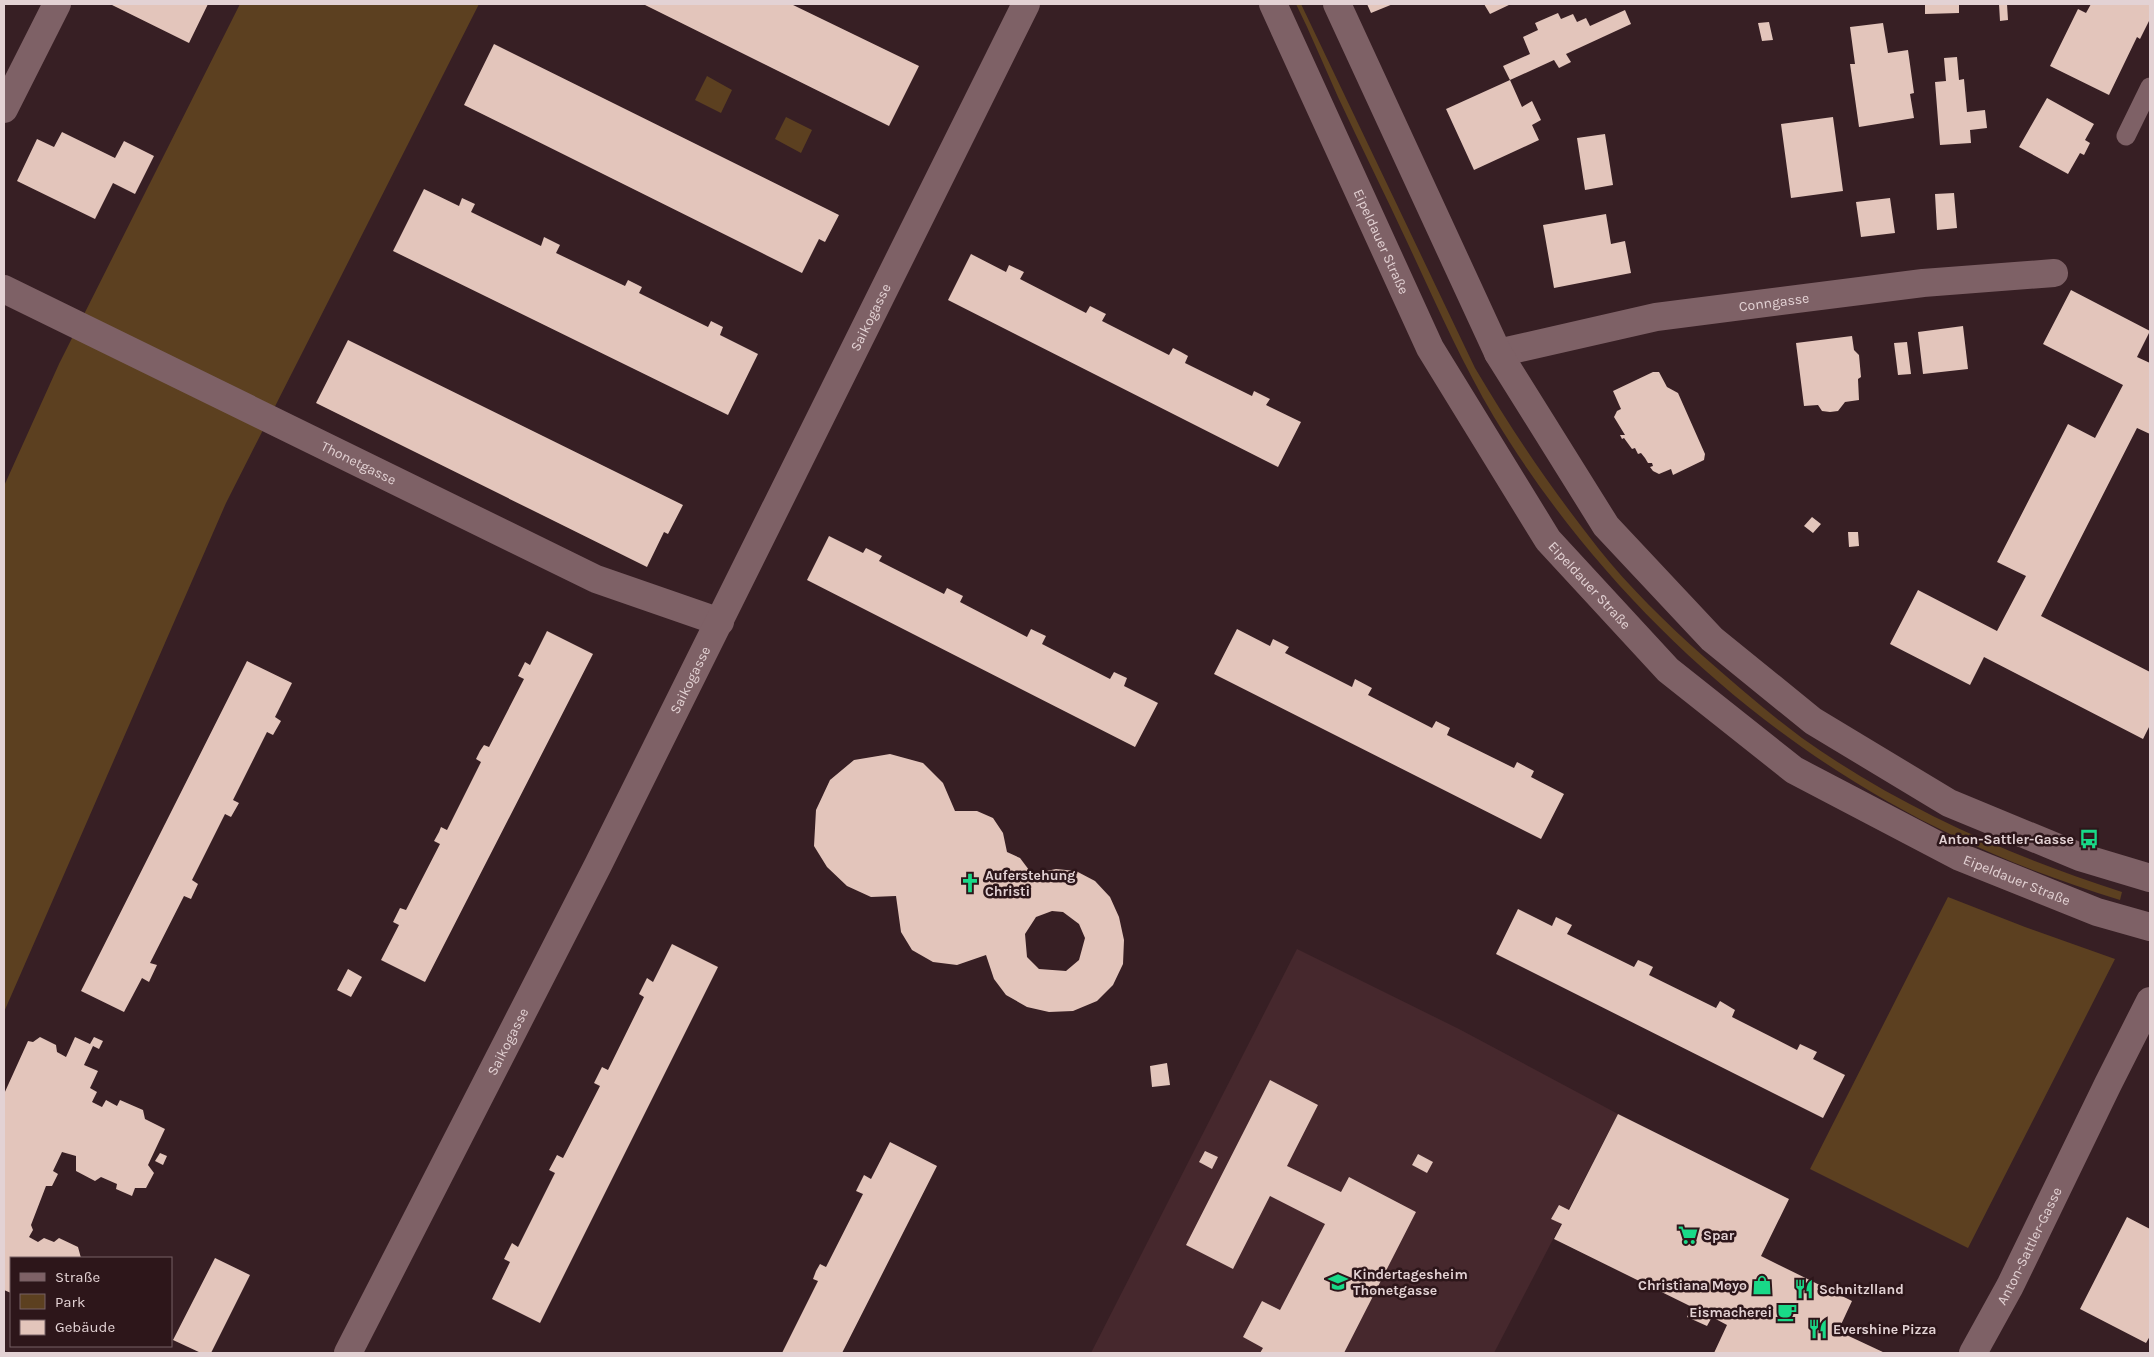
<svg xmlns="http://www.w3.org/2000/svg" width="2154" height="1357" font-family="Karla,sans-serif">
	<style>
		.built { fill: #46282d }
		.green { fill: #5c4020 }
		.building { fill: #e3c5bb; fill-rule: evenodd }
		.lines { fill: none; stroke-linecap: round; stroke-linejoin: round }
		.lane { stroke: #7e6166; stroke-width: 19 }
		.street { stroke: #7e6166; stroke-width: 28 }
		.secondary { stroke: #7e6166; stroke-width: 28 }
		.labels { text-anchor: middle; stroke-width: 5; stroke-linejoin: round; paint-order: stroke }
		.street-label { font-size: 14px; fill: #e3d2d4; stroke: #2d161a }
		.poi-label { font-size: 14px; font-weight: bold; fill: #e3d2d4; stroke: #2d161a; text-anchor: start }
	</style>
	<rect width="100%" height="100%" fill="#371f24"/>
	<!-- built -->
	<path class="built" d="M 1297,949 L 1459,1029 L 1618,1114 L 1494,1353 L 1091,1353 Z"/>
	<!-- green -->
	<path class="green" d="M 240,4 L 479,4 L 226,503 L 4,1012 L 4,486 L 59,364 Z
		M 1296,4 L 1301,4 L 1475,368 C 1512,431 1553,491 1598,548 C 1629,587 1666,623 1703,656 C 1735,684 1768,713 1802,738 C 1899,807 2010,856 2122,892 L 2120,900 C 2063,882 2007,862 1954,836 C 1766,747 1602,596 1494,417 C 1462,363 1436,304 1409,246 C 1386,196 1361,147 1338,97 C 1324,66 1311,34 1296,4 Z
		M 707,76 L 732,90 L 721,113 L 695,100 Z
		M 786,117 L 812,130 L 801,153 L 775,139 Z
		M 1948,897 L 2025,927 L 2115,959 L 1968,1248 L 1810,1169 Z"/>
	<!-- building -->
	<path class="building" d="M 110,4 L 208,4 L 189,43 Z
		M 643,4 L 791,4 L 919,66 L 889,126 Z
		M 1367,4 L 1393,4 L 1371,13 Z
		M 1484,4 L 1511,4 L 1490,14 Z
		M 1959,4 L 1959,13 L 1925,14 L 1925,5 Z
		M 1999,4 L 2007,4 L 2008,20 L 2000,21 Z
		M 2091,4 L 2150,4 L 2150,19 L 2140,39 L 2137,37 L 2109,95 L 2050,66 L 2078,9 L 2086,13 Z
		M 1625,10 L 1631,24 L 1566,54 L 1571,62 L 1559,68 L 1554,60 L 1510,80 L 1503,66 L 1530,54 L 1523,37 L 1538,30 L 1535,23 L 1558,13 L 1561,19 L 1573,14 L 1577,22 L 1586,18 L 1590,26 Z
		M 1769,22 L 1773,40 L 1762,41 L 1758,23 Z
		M 1883,23 L 1888,53 L 1908,50 L 1914,93 L 1910,94 L 1914,118 L 1859,127 L 1850,64 L 1855,64 L 1850,27 Z
		M 494,44 L 839,215 L 825,242 L 819,239 L 802,273 L 464,105 Z
		M 1957,57 L 1959,80 L 1964,79 L 1967,112 L 1985,110 L 1987,128 L 1970,130 L 1971,143 L 1940,145 L 1935,82 L 1946,81 L 1944,58 Z
		M 1510,80 L 1522,107 L 1532,101 L 1541,120 L 1532,125 L 1539,140 L 1474,170 L 1446,109 Z
		M 2047,98 L 2094,124 L 2085,140 L 2090,143 L 2084,155 L 2080,153 L 2068,174 L 2019,147 Z
		M 1833,117 L 1843,191 L 1791,198 L 1781,124 Z
		M 62,132 L 115,158 L 124,141 L 154,156 L 135,194 L 113,183 L 95,219 L 17,181 L 37,139 L 54,147 Z
		M 1605,134 L 1613,185 L 1585,190 L 1577,138 Z
		M 424,189 L 459,206 L 462,198 L 475,204 L 471,212 L 541,246 L 544,237 L 560,245 L 556,253 L 625,286 L 628,280 L 642,287 L 639,293 L 708,327 L 711,321 L 723,327 L 720,335 L 758,354 L 728,415 L 393,251 Z
		M 1954,193 L 1957,228 L 1937,230 L 1935,194 Z
		M 1890,198 L 1895,233 L 1861,237 L 1856,202 Z
		M 1606,214 L 1611,244 L 1625,241 L 1631,273 L 1554,288 L 1543,225 Z
		M 971,254 L 1006,272 L 1009,265 L 1024,272 L 1020,279 L 1086,313 L 1090,306 L 1106,314 L 1102,321 L 1169,355 L 1173,348 L 1181,352 L 1188,356 L 1185,363 L 1252,396 L 1254,391 L 1270,399 L 1266,405 L 1301,422 L 1278,467 L 948,300 Z
		M 2071,290 L 2150,331 L 2137,357 L 2150,363 L 2150,434 L 2137,428 L 2041,616 L 2150,672 L 2150,725 L 2143,739 L 1984,657 L 1970,685 L 1890,644 L 1918,590 L 1997,631 L 2026,576 L 1997,562 L 2068,424 L 2095,438 L 2123,385 L 2043,344 Z
		M 1963,326 L 1968,369 L 1923,374 L 1918,332 Z
		M 1852,336 L 1854,350 L 1859,355 L 1861,377 L 1858,379 L 1859,400 L 1845,402 L 1838,411 L 1830,412 L 1822,411 L 1818,405 L 1804,406 L 1796,343 Z
		M 348,340 L 683,505 L 668,534 L 664,532 L 647,567 L 316,403 Z
		M 1907,342 L 1911,374 L 1898,375 L 1894,343 Z
		M 1653,372 L 1659,372 L 1667,387 L 1678,393 L 1705,454 L 1704,460 L 1673,475 L 1671,469 L 1659,474 L 1653,471 L 1650,467 L 1653,466 L 1652,463 L 1648,463 L 1645,458 L 1641,453 L 1638,454 L 1635,448 L 1632,449 L 1624,438 L 1622,439 L 1620,435 L 1625,435 L 1614,417 L 1617,411 L 1621,409 L 1613,391 Z
		M 1812,517 L 1821,524 L 1813,533 L 1804,526 Z
		M 1848,532 L 1858,532 L 1859,546 L 1849,547 Z
		M 829,536 L 863,553 L 866,548 L 882,556 L 879,561 L 944,594 L 947,588 L 963,596 L 960,602 L 1027,637 L 1031,629 L 1046,636 L 1042,644 L 1110,679 L 1114,672 L 1127,678 L 1124,686 L 1158,703 L 1135,747 L 807,580 Z
		M 1237,629 L 1270,646 L 1273,639 L 1289,647 L 1285,653 L 1352,687 L 1355,679 L 1372,688 L 1368,695 L 1432,728 L 1436,721 L 1450,728 L 1447,735 L 1514,768 L 1517,762 L 1534,771 L 1531,777 L 1564,794 L 1541,839 L 1214,674 Z
		M 547,631 L 593,654 L 425,982 L 381,960 L 399,925 L 393,922 L 400,908 L 406,910 L 440,844 L 434,841 L 439,832 L 441,827 L 447,830 L 481,762 L 476,759 L 480,751 L 484,745 L 489,747 L 524,679 L 518,676 L 525,662 L 530,665 Z
		M 247,661 L 292,683 L 275,717 L 281,721 L 273,735 L 267,732 L 233,800 L 239,803 L 231,817 L 225,814 L 192,880 L 198,884 L 191,899 L 184,896 L 150,963 L 157,965 L 149,982 L 142,978 L 124,1012 L 81,991 Z
		M 890,754 L 923,763 L 943,783 L 955,811 L 977,811 L 993,818 L 1003,833 L 1007,852 L 1020,858 L 1032,874 L 1056,869 L 1076,871 L 1095,881 L 1110,897 L 1119,917 L 1124,940 L 1123,964 L 1113,985 L 1097,1001 L 1073,1011 L 1049,1012 L 1027,1007 L 1006,995 L 994,979 L 986,955 L 957,965 L 933,962 L 912,950 L 901,932 L 896,896 L 871,897 L 847,886 L 827,867 L 814,846 L 816,810 L 830,780 L 854,760 ZM 1052,911 L 1063,912 L 1079,924 L 1085,938 L 1079,960 L 1066,971 L 1039,969 L 1027,957 L 1025,934 L 1036,917 Z
		M 1518,909 L 1552,926 L 1556,917 L 1572,925 L 1567,934 L 1634,967 L 1638,960 L 1645,963 L 1653,967 L 1649,975 L 1716,1008 L 1720,1001 L 1735,1010 L 1732,1017 L 1797,1050 L 1800,1044 L 1817,1052 L 1813,1059 L 1845,1075 L 1823,1118 L 1496,954 Z
		M 672,944 L 718,967 L 540,1323 L 492,1299 L 510,1262 L 504,1259 L 512,1243 L 518,1247 L 555,1173 L 549,1170 L 557,1155 L 563,1158 L 600,1086 L 594,1083 L 602,1067 L 608,1070 L 644,997 L 639,994 L 647,978 L 653,982 Z
		M 348,969 L 362,977 L 351,997 L 337,990 Z
		M 40,1037 L 56,1045 L 57,1052 L 66,1057 L 75,1037 L 90,1044 L 94,1037 L 103,1041 L 99,1049 L 93,1046 L 84,1065 L 98,1071 L 90,1088 L 97,1092 L 92,1102 L 102,1107 L 106,1100 L 117,1106 L 120,1100 L 143,1110 L 145,1119 L 165,1129 L 148,1165 L 154,1173 L 146,1188 L 135,1188 L 132,1196 L 116,1189 L 117,1184 L 101,1177 L 95,1181 L 76,1171 L 76,1156 L 62,1152 L 53,1171 L 58,1174 L 52,1186 L 46,1186 L 31,1225 L 33,1230 L 29,1237 L 38,1242 L 44,1238 L 54,1242 L 59,1238 L 78,1247 L 81,1258 L 11,1258 L 11,1293 L 4,1290 L 4,1094 L 28,1041 L 33,1042 Z
		M 1167,1063 L 1170,1085 L 1152,1087 L 1150,1066 Z
		M 1270,1080 L 1318,1105 L 1287,1166 L 1341,1192 L 1349,1177 L 1416,1212 L 1344,1353 L 1260,1353 L 1263,1348 L 1243,1337 L 1262,1301 L 1280,1310 L 1325,1224 L 1270,1196 L 1233,1269 L 1186,1245 Z
		M 1618,1114 L 1789,1199 L 1761,1256 L 1852,1301 L 1838,1331 L 1885,1353 L 1714,1353 L 1727,1325 L 1712,1317 L 1707,1326 L 1687,1317 L 1692,1307 L 1554,1239 L 1562,1224 L 1551,1219 L 1559,1205 L 1569,1210 Z
		M 890,1142 L 937,1166 L 842,1353 L 782,1353 L 818,1281 L 813,1279 L 816,1271 L 820,1264 L 826,1267 L 863,1194 L 856,1191 L 864,1175 L 871,1179 Z
		M 1205,1151 L 1218,1157 L 1212,1169 L 1199,1162 Z
		M 160,1153 L 167,1156 L 163,1165 L 155,1161 Z
		M 1418,1154 L 1433,1162 L 1427,1173 L 1412,1165 Z
		M 2127,1217 L 2150,1229 L 2150,1336 L 2146,1343 L 2080,1309 Z
		M 215,1258 L 250,1275 L 211,1353 L 201,1353 L 173,1340 Z"/>
	<g class="lines">
		<!-- lane -->
		<path class="lane" d="M 2126,136 L 2150,87"/>
		<!-- street -->
		<g class="street">
			<path d="M 4,109 L 57,4"/>
			<path id="s1" d="M 4,289 L 596,579 L 720,622"/>
			<path id="s2" d="M 1498,353 L 1656,317 L 1923,283 L 2054,273"/>
			<path id="s3" d="M 348,1353 L 598,865 L 1026,4"/>
			<path id="s4" d="M 1973,1353 L 2010,1286 L 2108,1084 L 2150,1001"/>
		</g>
		<!-- secondary -->
		<g class="secondary">
			<path id="s5" d="M 1273,4 L 1430,348 L 1548,540 L 1668,670 L 1794,770 L 1960,857 L 2097,912 L 2150,927"/>
			<path d="M 1337,4 L 1498,353 L 1606,526 L 1712,639 L 1813,721 L 1949,803 L 2080,857 L 2150,878"/>
		</g>
	</g>
	<!-- icons -->
	<defs>
		<symbol id="bus-bare" viewBox="-9 -9 18 18"><path d="M-5-6H5V4H4V6H2V4H-2V6H-4V4H-5ZM-3.5-4V0h7V-4ZM-3.5 1.2v1.5H-2V1.2ZM2 1.2v1.5H3.5V1.2Z" fill="#19d988" stroke="#2d161a" stroke-width="2.5" paint-order="stroke"/></symbol>
		<symbol id="church-bare" viewBox="-9 -9 18 18"><path d="M-1.2-6h2.4v3.5h3.3v2.4h-3.3V6h-2.4V-.1h-3.3v-2.4h3.3Z" fill="#19d988" stroke="#2d161a" stroke-width="2.5" paint-order="stroke"/></symbol>
		<symbol id="supermarket-bare" viewBox="-9 -9 18 18"><path d="M-6-5.5h2.5l.6 2H6L4.5 2H-2.5L-4.4-4H-6ZM-1.5 3.2a1.3 1.3 0 1 0 .1 0ZM3 3.2a1.3 1.3 0 1 0 .1 0Z" fill="#19d988" stroke="#2d161a" stroke-width="2.5" paint-order="stroke"/></symbol>
		<symbol id="school-bare" viewBox="-9 -9 18 18"><path d="M0-5L7-2L0 1L-7-2ZM-4 1L0 2.5L4 1V4Q0 6-4 4Z" fill="#19d988" stroke="#2d161a" stroke-width="2.5" paint-order="stroke"/></symbol>
		<symbol id="shop-bare" viewBox="-9 -9 18 18"><path d="M-5-2.5h2.3a2.7 3.5 0 0 1 5.4 0H5L5.5 6h-11ZM-1.5-2.5h3a1.5 2.3 0 0 0-3 0Z" fill="#19d988" stroke="#2d161a" stroke-width="2.5" paint-order="stroke"/></symbol>
		<symbol id="restaurant-bare" viewBox="-9 -9 18 18"><path d="M-5-6h1v4h1v-4h1v4h1v-4h1v5L-1.5 .5V6h-2V.5L-5-1ZM5-6V6H3V1.5H1.5Q1.5-4 5-6Z" fill="#19d988" stroke="#2d161a" stroke-width="2.5" paint-order="stroke"/></symbol>
		<symbol id="cafe-bare" viewBox="-9 -9 18 18"><path d="M-5.5-4.5H6V0H3Q3 3.5 0 3.5H-2.5Q-5.5 3.5-5.5 0ZM3-3.2v2h1.7v-2ZM-6 4.5H4V6H-6Z" fill="#19d988" stroke="#2d161a" stroke-width="2.5" paint-order="stroke"/></symbol>
	</defs>
	<g fill-rule="evenodd">
		<use href="#bus-bare" x="2075" y="825" width="28" height="28"/>
		<use href="#church-bare" x="956" y="869" width="28" height="28"/>
		<use href="#supermarket-bare" x="1674" y="1221" width="28" height="28"/>
		<use href="#school-bare" x="1324" y="1268" width="28" height="28"/>
		<use href="#shop-bare" x="1748" y="1271" width="28" height="28"/>
		<use href="#restaurant-bare" x="1790" y="1275" width="28" height="28"/>
		<use href="#cafe-bare" x="1773" y="1298" width="28" height="28"/>
		<use href="#restaurant-bare" x="1804" y="1315" width="28" height="28"/>
	</g>
	<g class="labels">
		<!-- street labels -->
		<g class="street-label">
			<text dy="5" stroke="none"><textPath href="#s5" startOffset="261">Eipeldauer Straße</textPath></text>
			<text dy="5" stroke="none"><textPath href="#s2" startOffset="281">Conngasse</textPath></text>
			<text dy="5" stroke="none"><textPath href="#s3" startOffset="1160">Saikogasse</textPath></text>
			<text dy="5" stroke="none"><textPath href="#s1" startOffset="395">Thonetgasse</textPath></text>
			<text dy="5" stroke="none"><textPath href="#s5" startOffset="665">Eipeldauer Straße</textPath></text>
			<text dy="5" stroke="none"><textPath href="#s3" startOffset="755">Saikogasse</textPath></text>
			<text dy="5" stroke="none"><textPath href="#s5" startOffset="1190">Eipeldauer Straße</textPath></text>
			<text dy="5" stroke="none"><textPath href="#s3" startOffset="350">Saikogasse</textPath></text>
			<text dy="5" stroke="none"><textPath href="#s4" startOffset="121">Anton-Sattler-Gasse</textPath></text>
		</g>
		<!-- poi labels -->
		<g class="poi-label">
			<text x="2074" y="844" text-anchor="end">Anton-Sattler-Gasse</text>
			<text x="985" y="880">Auferstehung<tspan x="985" dy="16">Christi</tspan></text>
			<text x="1703" y="1240">Spar</text>
			<text x="1353" y="1279">Kindertagesheim<tspan x="1353" dy="16">Thonetgasse</tspan></text>
			<text x="1747" y="1290" text-anchor="end">Christiana Moyo</text>
			<text x="1819" y="1294">Schnitzlland</text>
			<text x="1772" y="1317" text-anchor="end">Eismacherei</text>
			<text x="1833" y="1334">Evershine Pizza</text>
		</g>
	</g>
	<!-- border -->
	<rect width="2154" height="1357" fill="none" stroke="#e3d2d4" stroke-width="10"/>
	<!-- legend -->
	<rect x="10" y="1257" width="162" height="90" fill="#2d161a" stroke="#766164"/>
	<rect x="20" y="1273" width="25" height="8" fill="#7e6166" stroke="#766164"/>
	<text x="55" y="1282" font-size="15" fill="#e3d2d4">Straße</text>
	<rect x="20" y="1294" width="25" height="15" fill="#5c4020" stroke="#766164"/>
	<text x="55" y="1307" font-size="15" fill="#e3d2d4">Park</text>
	<rect x="20" y="1320" width="25" height="15" fill="#e3c5bb" stroke="#766164"/>
	<text x="55" y="1332" font-size="15" fill="#e3d2d4">Gebäude</text>
</svg>
